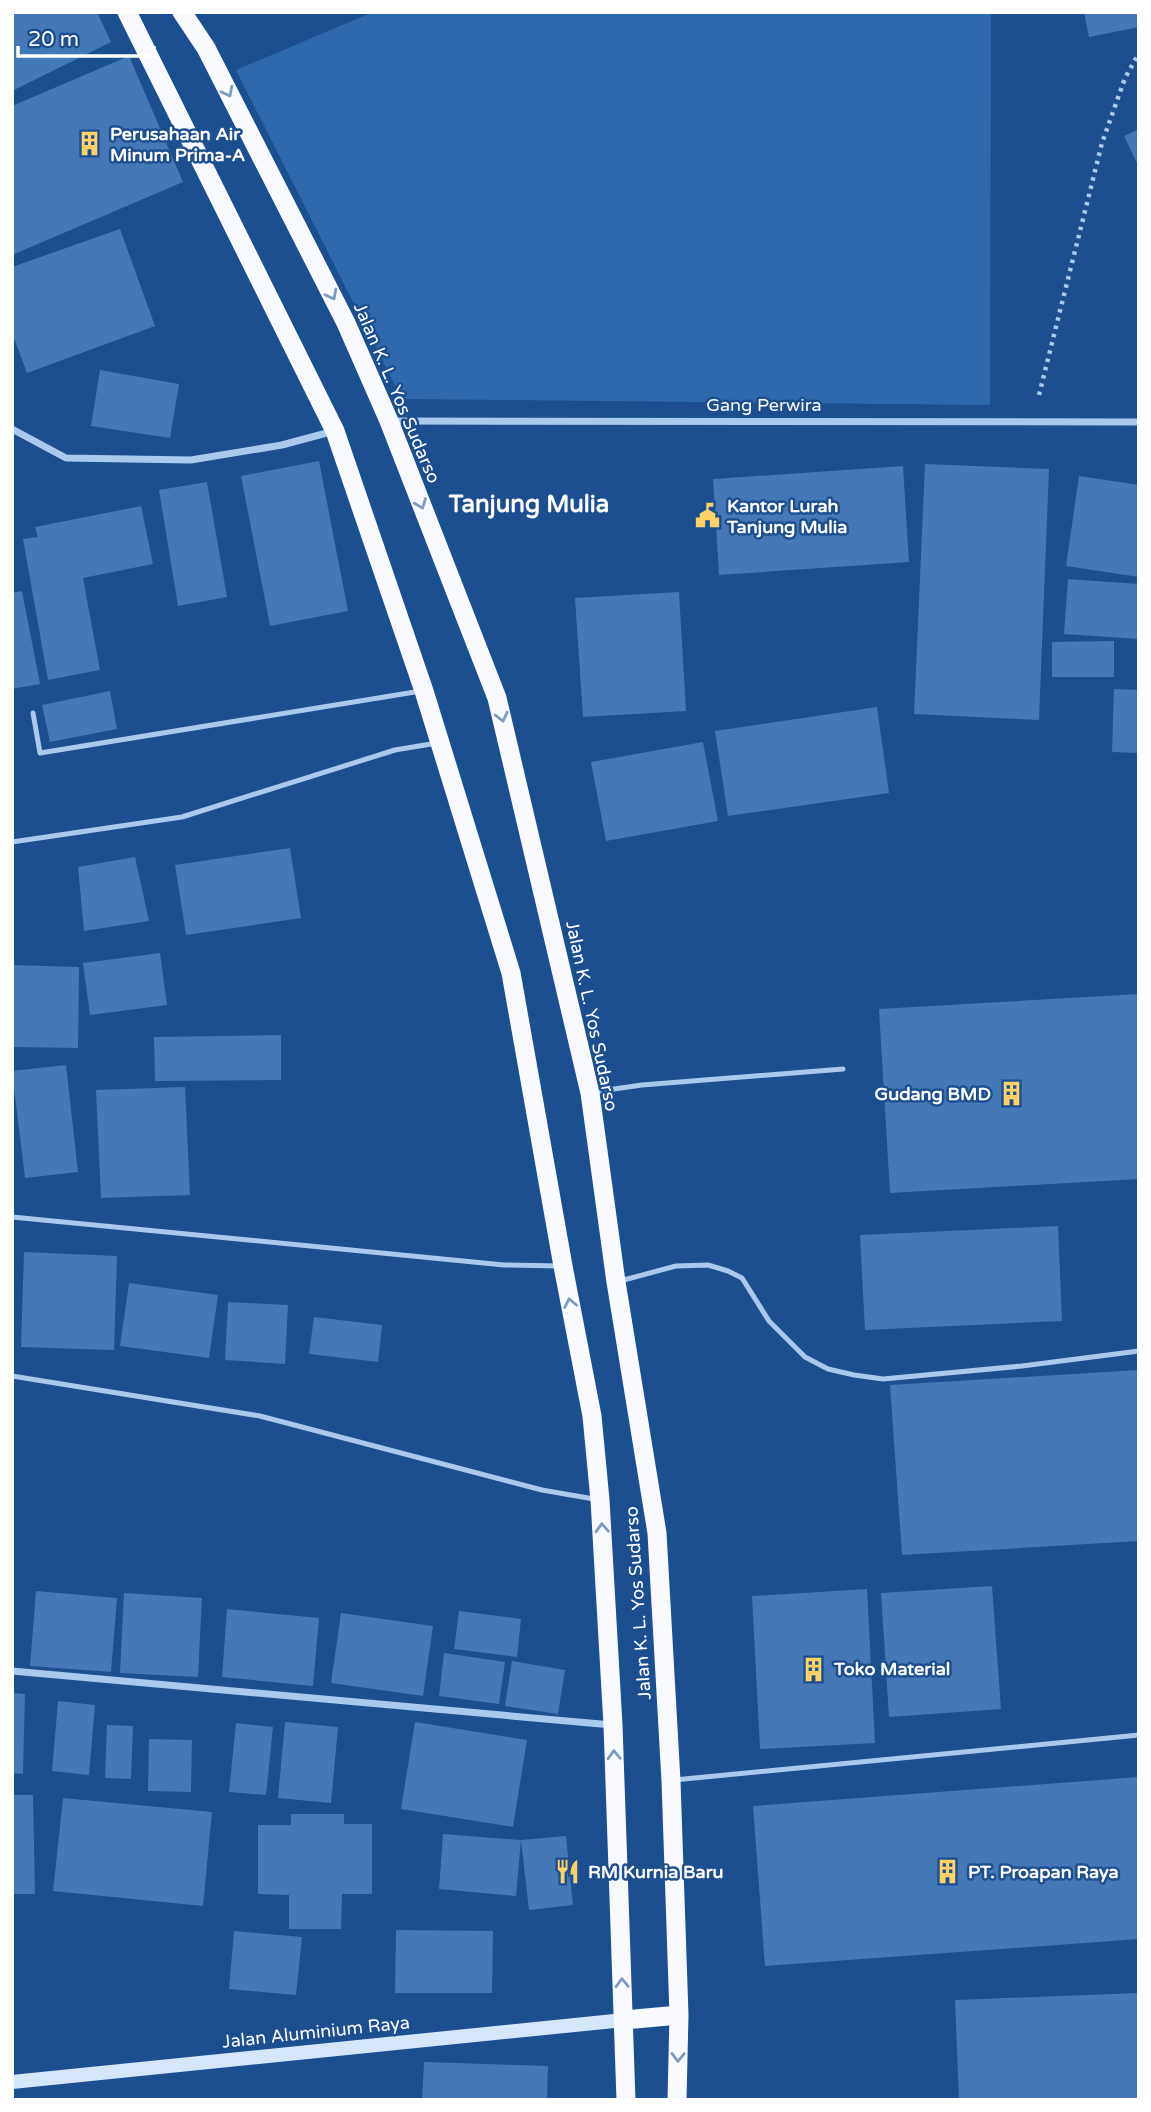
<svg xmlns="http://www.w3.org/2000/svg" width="1151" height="2112" font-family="'Varela Round',sans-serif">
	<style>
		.green { fill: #2e69ad }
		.building { fill: #4478b7 }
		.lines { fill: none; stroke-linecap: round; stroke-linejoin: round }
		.path { stroke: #a9c9ee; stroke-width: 4.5; stroke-dasharray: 3.5 5; stroke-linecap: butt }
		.service { stroke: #a9c9ee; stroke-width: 5 }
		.minor { stroke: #a9c9ee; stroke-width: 7 }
		.secondary { stroke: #d6e6fa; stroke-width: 14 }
		.trunk { stroke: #f8faff; stroke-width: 19 }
		.oneway { stroke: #7e9cc1 }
		.labels { text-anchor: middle; stroke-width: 5; stroke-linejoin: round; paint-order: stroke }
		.poi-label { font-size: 18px; font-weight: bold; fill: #fff; stroke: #1b4f8f; text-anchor: start }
		.street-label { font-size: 18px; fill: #fff; stroke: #1b4f8f }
		.district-label { font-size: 24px; font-weight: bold; fill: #fff; stroke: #1b4f8f }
	</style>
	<rect width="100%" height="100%" fill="#1b4f8f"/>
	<!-- green -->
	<path class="green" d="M 373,12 L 991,12 L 990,405 L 402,399 L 236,70 Z"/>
	<!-- building -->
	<path class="building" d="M 12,12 L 97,12 L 111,42 L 12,91 Z
		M 1084,12 L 1139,12 L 1139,27 L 1089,37 Z
		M 129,56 L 183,182 L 12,255 L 12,106 Z
		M 1139,129 L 1139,167 L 1124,136 Z
		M 120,229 L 155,326 L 27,373 L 12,333 L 12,267 Z
		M 100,370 L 179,384 L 170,438 L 91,426 Z
		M 319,461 L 348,611 L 270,626 L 241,476 Z
		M 925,464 L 1049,469 L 1039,720 L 914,714 Z
		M 903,466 L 909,562 L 719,575 L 713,479 Z
		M 1079,476 L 1139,485 L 1139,577 L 1066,566 Z
		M 207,482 L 227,597 L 178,606 L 159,490 Z
		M 141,506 L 153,564 L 83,578 L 100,670 L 48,680 L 23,539 L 38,537 L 35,527 Z
		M 1068,579 L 1139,584 L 1139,639 L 1064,634 Z
		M 22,591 L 40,684 L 12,689 L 12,593 Z
		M 679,592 L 686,711 L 583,717 L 575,598 Z
		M 1114,641 L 1114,677 L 1052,677 L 1052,642 Z
		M 1114,689 L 1139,690 L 1139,753 L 1112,752 Z
		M 110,691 L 117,729 L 50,742 L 42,705 Z
		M 877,707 L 889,793 L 728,816 L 715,731 Z
		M 703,742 L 718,821 L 606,841 L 591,762 Z
		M 290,848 L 301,918 L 186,935 L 175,865 Z
		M 135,857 L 149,921 L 84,931 L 78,867 Z
		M 160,953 L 167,1005 L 90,1015 L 83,963 Z
		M 12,965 L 79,967 L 78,1048 L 12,1047 Z
		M 1139,994 L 1139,1179 L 890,1193 L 879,1009 Z
		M 281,1035 L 281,1080 L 155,1081 L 154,1037 Z
		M 66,1065 L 78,1172 L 25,1178 L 12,1071 Z
		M 185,1087 L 190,1195 L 101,1198 L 96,1090 Z
		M 1058,1226 L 1062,1321 L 865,1330 L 860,1235 Z
		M 24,1252 L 117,1256 L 114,1350 L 21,1347 Z
		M 129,1283 L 218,1295 L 209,1358 L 120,1346 Z
		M 228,1302 L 288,1305 L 285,1364 L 225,1360 Z
		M 314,1317 L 382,1325 L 378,1362 L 309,1354 Z
		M 1139,1370 L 1139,1541 L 902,1555 L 890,1385 Z
		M 992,1586 L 1001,1709 L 889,1717 L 881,1593 Z
		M 867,1589 L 875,1743 L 760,1749 L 752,1596 Z
		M 36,1591 L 117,1598 L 111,1672 L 30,1666 Z
		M 124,1593 L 202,1598 L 198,1677 L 120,1673 Z
		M 227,1609 L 319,1618 L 313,1686 L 222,1677 Z
		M 459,1611 L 521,1619 L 517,1657 L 454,1649 Z
		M 341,1613 L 433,1626 L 423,1696 L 331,1683 Z
		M 444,1653 L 505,1662 L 499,1704 L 439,1696 Z
		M 512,1661 L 565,1670 L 558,1714 L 505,1706 Z
		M 12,1693 L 25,1694 L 23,1774 L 12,1773 Z
		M 58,1701 L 95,1705 L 89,1775 L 52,1771 Z
		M 285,1722 L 338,1727 L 331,1803 L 278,1798 Z
		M 415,1722 L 527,1740 L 513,1827 L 401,1809 Z
		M 236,1723 L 273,1727 L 266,1795 L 229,1792 Z
		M 107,1725 L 133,1726 L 131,1779 L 105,1778 Z
		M 149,1739 L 192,1740 L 191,1792 L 148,1791 Z
		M 1139,1777 L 1139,1939 L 765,1966 L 753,1806 Z
		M 12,1795 L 33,1795 L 35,1894 L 12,1894 Z
		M 63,1798 L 212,1812 L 203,1906 L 53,1891 Z
		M 291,1814 L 344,1814 L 344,1824 L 372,1824 L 372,1894 L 342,1894 L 341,1929 L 289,1929 L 289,1895 L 258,1894 L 258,1825 L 291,1825 Z
		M 443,1834 L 521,1840 L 516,1896 L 439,1889 Z
		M 566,1836 L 573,1905 L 529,1910 L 521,1840 Z
		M 396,1930 L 493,1931 L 492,1993 L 395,1993 Z
		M 234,1931 L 302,1937 L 296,1995 L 229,1989 Z
		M 1139,1993 L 1139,2100 L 959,2100 L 955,2000 Z
		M 424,2062 L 548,2066 L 547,2100 L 422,2100 Z"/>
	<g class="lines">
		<!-- path -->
		<path class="path" d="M 1039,395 L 1102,143 L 1125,78 L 1139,53"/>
		<!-- service -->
		<path class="service" d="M 33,713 L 40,753 L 421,691
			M 12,842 L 182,817 L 395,750 L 437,743
			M 593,1092 L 642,1085 L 843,1069
			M 12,1217 L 504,1265 L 560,1266
			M 620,1281 L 676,1266 L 708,1265 L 728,1271 L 742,1278 L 769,1321 L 805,1357 L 828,1369 L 854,1375 L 883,1379 L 1022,1366 L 1139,1351
			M 12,1376 L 260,1416 L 542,1490 L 594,1499
			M 674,1780 L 1139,1735"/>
		<!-- minor -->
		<path class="minor" d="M 390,421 L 1139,422
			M 12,429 L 66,458 L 191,460 L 282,445 L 334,431
			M 12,1671 L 612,1725"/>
		<!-- secondary -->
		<path class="secondary" d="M 12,2082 L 624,2020"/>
		<!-- trunk -->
		<path class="trunk" d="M 127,12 L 335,431 L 424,691 L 511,973 L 563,1266 L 592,1416 L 600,1500 L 613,1725 L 626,2100
			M 182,12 L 206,48 L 346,323 L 389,421 L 497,698 L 590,1093 L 616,1282 L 657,1533 L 671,1781 L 679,2015 L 677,2100
			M 624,2020 L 679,2015"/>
	</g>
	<!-- one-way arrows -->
	<defs><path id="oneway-chevron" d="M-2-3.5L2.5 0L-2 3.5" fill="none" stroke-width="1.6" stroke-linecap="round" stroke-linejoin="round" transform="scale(1.75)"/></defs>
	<g class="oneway">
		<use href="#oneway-chevron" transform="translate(228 92) rotate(63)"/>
		<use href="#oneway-chevron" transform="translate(332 295) rotate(63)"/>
		<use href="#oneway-chevron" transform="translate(421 504) rotate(69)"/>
		<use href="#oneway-chevron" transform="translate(502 717) rotate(77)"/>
		<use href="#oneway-chevron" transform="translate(570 1303) rotate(-101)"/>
		<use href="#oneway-chevron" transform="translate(602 1528) rotate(-93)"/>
		<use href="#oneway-chevron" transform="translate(614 1755) rotate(-92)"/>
		<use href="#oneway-chevron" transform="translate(622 1983) rotate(-92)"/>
		<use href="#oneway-chevron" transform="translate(678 2057) rotate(91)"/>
	</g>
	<!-- icons -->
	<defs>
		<symbol id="building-bare" viewBox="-9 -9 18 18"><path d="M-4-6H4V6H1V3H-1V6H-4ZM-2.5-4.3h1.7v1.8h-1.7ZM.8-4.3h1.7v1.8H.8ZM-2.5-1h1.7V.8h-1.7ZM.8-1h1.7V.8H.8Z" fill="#ffd166" stroke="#1b4f8f" stroke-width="2.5" paint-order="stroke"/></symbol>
		<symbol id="civic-bare" viewBox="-9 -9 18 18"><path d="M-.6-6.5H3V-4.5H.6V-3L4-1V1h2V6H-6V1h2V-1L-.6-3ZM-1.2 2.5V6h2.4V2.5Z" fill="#ffd166" stroke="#1b4f8f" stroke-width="2.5" paint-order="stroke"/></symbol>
		<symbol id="restaurant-bare" viewBox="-9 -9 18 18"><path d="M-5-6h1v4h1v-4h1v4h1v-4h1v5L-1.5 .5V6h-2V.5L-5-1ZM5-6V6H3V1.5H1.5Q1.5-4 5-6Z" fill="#ffd166" stroke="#1b4f8f" stroke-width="2.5" paint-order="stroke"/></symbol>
	</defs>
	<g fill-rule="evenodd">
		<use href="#building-bare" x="72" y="126" width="35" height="35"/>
		<use href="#civic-bare" x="690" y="498" width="35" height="35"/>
		<use href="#building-bare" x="994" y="1076" width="35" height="35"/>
		<use href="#building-bare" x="796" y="1652" width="35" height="35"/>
		<use href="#restaurant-bare" x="550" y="1854" width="35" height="35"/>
		<use href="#building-bare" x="930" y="1854" width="35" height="35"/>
	</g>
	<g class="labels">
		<!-- poi labels -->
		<g class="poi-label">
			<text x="110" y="140">Perusahaan Air<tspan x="110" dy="21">Minum Prima-A</tspan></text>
			<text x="727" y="512">Kantor Lurah<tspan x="727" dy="21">Tanjung Mulia</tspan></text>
			<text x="991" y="1100" text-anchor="end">Gudang BMD</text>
			<text x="834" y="1675">Toko Material</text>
			<text x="588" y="1878">RM Kurnia Baru</text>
			<text x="968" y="1878">PT. Proapan Raya</text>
		</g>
		<!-- street labels -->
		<g class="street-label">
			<text transform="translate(397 393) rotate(67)" y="6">Jalan K. L. Yos Sudarso</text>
			<text x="764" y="411">Gang Perwira</text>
			<text transform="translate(592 1016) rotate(78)" y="6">Jalan K. L. Yos Sudarso</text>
			<text transform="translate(638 1603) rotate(-94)" y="6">Jalan K. L. Yos Sudarso</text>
			<text transform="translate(316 2032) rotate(-6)" y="6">Jalan Aluminium Raya</text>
		</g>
		<!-- district labels -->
		<g class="district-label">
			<text x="529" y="512">Tanjung Mulia</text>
		</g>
	</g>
	<!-- border -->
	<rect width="1151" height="2112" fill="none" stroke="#ffffff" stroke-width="28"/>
	<!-- scale -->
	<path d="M18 46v10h136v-10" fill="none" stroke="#ffffff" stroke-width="3.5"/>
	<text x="28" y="46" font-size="21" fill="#ffffff" stroke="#1b4f8f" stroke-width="5" paint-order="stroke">20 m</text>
</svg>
